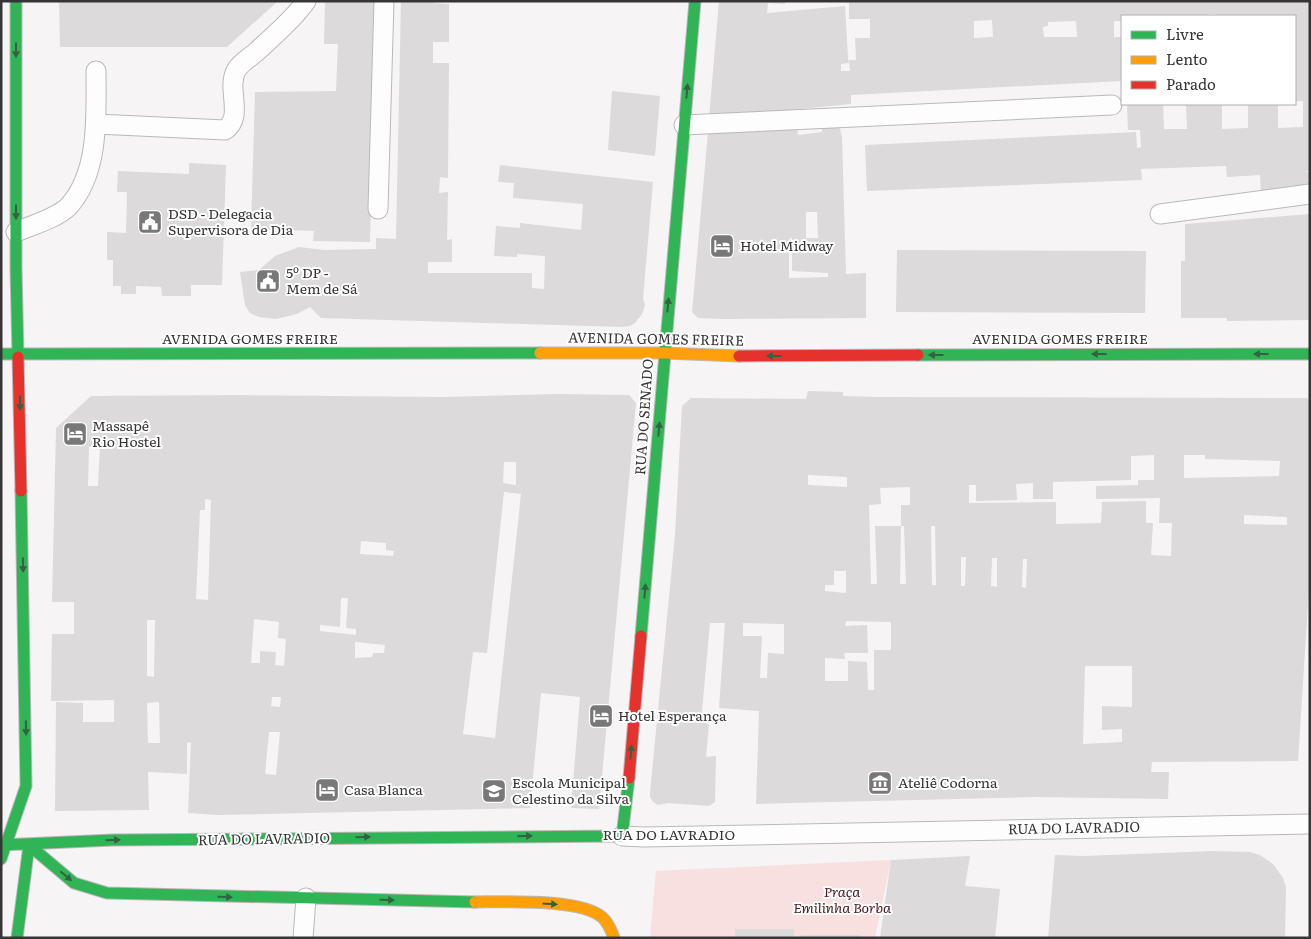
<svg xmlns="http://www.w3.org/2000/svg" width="1311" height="939" font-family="Literata,serif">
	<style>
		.green { fill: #f7e0df }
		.building { fill: #dcdada; fill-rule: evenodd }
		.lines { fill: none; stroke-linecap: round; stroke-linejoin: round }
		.lane-casing { stroke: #bab8b8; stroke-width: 21 }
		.fast-casing { stroke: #bab8b8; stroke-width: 13 }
		.slow-casing { stroke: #bab8b8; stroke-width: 13 }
		.jam-casing { stroke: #bab8b8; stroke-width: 13 }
		.lane { stroke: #fefdfd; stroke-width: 19 }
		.fast { stroke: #30b455; stroke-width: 11 }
		.slow { stroke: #ff9f0a; stroke-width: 11 }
		.jam { stroke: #e5322d; stroke-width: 11 }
		.oneway { fill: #346140 }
		.labels { text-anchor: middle; stroke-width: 4; stroke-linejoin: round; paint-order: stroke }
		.poi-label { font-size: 14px; fill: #363535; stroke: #fff; text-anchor: start }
		.street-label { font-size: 14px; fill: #363535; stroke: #fff }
		.park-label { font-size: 14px; font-style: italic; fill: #4f171b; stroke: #fff }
	</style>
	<rect width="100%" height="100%" fill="#f6f4f4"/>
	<!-- green -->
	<path class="green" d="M 891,860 L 875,938 L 650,938 L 656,871 Z"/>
	<!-- building -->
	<path class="building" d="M 59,1 L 278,1 L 227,47 L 60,47 Z
		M 337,1 L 377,1 L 370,242 L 313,241 L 314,231 L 251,229 L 255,92 L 336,91 L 338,44 L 324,44 L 325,2 Z
		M 401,1 L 434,1 L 434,3 L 449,4 L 449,42 L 433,42 L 433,63 L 449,63 L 448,178 L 440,177 L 439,193 L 448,192 L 447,240 L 452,239 L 452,262 L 428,262 L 428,273 L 532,273 L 532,288 L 544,289 L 545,256 L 517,254 L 517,257 L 494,256 L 496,226 L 520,228 L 520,223 L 581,230 L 583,204 L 513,198 L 514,183 L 498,182 L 500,165 L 653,182 L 643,299 L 645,304 L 644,309 L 642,314 L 635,323 L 630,326 L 622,327 L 321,318 L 310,307 L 297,314 L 276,319 L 259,317 L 250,313 L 245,305 L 240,272 L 259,270 L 275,256 L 299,247 L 324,250 L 376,249 L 376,238 L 396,239 Z
		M 719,1 L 785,1 L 785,4 L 768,3 L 767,13 L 845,6 L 848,58 L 849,63 L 841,64 L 841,71 L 850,71 L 849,60 L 856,60 L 855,38 L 870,38 L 870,19 L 849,19 L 849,1 L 1310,1 L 1310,171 L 1304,171 L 1310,172 L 1310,191 L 1261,196 L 1260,175 L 1227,177 L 1226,166 L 1141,169 L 1142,180 L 867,191 L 865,145 L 1136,132 L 1137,148 L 1141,147 L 1140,130 L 1128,130 L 1127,104 L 1163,104 L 1164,129 L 1187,129 L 1186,104 L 1222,104 L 1222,129 L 1248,128 L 1248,104 L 1278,104 L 1278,128 L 1303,127 L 1303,101 L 1295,101 L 1295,16 L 1217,16 L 1217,14 L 1207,14 L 1207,16 L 1122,16 L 1122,21 L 1114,21 L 1114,37 L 1122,37 L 1122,81 L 851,95 L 851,104 L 709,118 ZM 992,20 L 993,37 L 974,38 L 974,21 ZM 1076,21 L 1077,37 L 1044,37 L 1043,27 L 1048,26 L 1048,22 Z
		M 612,91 L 660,96 L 655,156 L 608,150 Z
		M 838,120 L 842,137 L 846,274 L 866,273 L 866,318 L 724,319 L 698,318 L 692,312 L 708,132 L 797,124 L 798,135 L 822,132 L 822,122 ZM 806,212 L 817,212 L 818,238 L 806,238 ZM 792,238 L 792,271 L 828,273 L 828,277 L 789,278 L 789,239 Z
		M 189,163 L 226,165 L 222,285 L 191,285 L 191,296 L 162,296 L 161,287 L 136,286 L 136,294 L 121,294 L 121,286 L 113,286 L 113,260 L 107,260 L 107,232 L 126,233 L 127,192 L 117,192 L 118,171 L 189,174 Z
		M 1310,214 L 1310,320 L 1227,321 L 1227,318 L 1181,318 L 1181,261 L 1185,261 L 1185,224 Z
		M 897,250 L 1146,251 L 1145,313 L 896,312 Z
		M 808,391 L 843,392 L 843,396 L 878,397 L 1307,398 L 1310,401 L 1310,573 L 1298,761 L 1152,762 L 1151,772 L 1169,772 L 1168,799 L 1036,797 L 756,804 L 759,711 L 719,708 L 725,623 L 710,623 L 701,722 L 709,724 L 706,757 L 716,756 L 715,802 L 709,806 L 668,803 L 658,805 L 653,802 L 650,797 L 650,792 L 675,535 L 682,406 L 691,398 L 806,399 ZM 1154,455 L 1154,480 L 1138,480 L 1138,485 L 1096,486 L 1096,499 L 1160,498 L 1159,523 L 1172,523 L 1171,556 L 1151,555 L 1153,523 L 1146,523 L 1146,501 L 1102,502 L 1101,523 L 1056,524 L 1056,502 L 969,503 L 969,485 L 976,485 L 976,501 L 1017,500 L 1016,484 L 1033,483 L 1033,499 L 1053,499 L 1053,482 L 1131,480 L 1131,456 ZM 1184,455 L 1205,455 L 1205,459 L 1280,461 L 1279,476 L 1184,478 ZM 808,475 L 847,477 L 847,487 L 808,485 ZM 910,487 L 910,505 L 901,505 L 901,526 L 904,526 L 906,584 L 900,584 L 901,526 L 875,526 L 877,584 L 871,584 L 869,505 L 881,504 L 880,488 ZM 1244,515 L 1287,517 L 1287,525 L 1244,524 ZM 931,526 L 935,526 L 936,585 L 932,585 ZM 961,557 L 966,557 L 965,586 L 961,586 ZM 992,558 L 997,558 L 997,587 L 991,586 ZM 1023,559 L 1027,559 L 1026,588 L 1022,587 ZM 834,571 L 846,571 L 846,593 L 825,591 L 825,585 L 834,585 ZM 846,621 L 891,622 L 891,650 L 874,650 L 874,690 L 868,690 L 867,662 L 848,661 L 848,681 L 825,681 L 825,658 L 845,659 L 844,653 L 868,653 L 867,625 L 845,626 ZM 743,623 L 784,624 L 784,654 L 768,653 L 767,678 L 760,678 L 762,636 L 743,636 ZM 1085,666 L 1132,666 L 1132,707 L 1102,706 L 1102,730 L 1122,729 L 1122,742 L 1083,744 Z
		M 558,394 L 629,395 L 636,403 L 599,809 L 571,808 L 580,697 L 541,693 L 530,808 L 217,815 L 188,813 L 191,742 L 187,743 L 187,774 L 148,772 L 149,810 L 55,811 L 56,702 L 83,703 L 83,722 L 114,722 L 114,700 L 51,701 L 52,634 L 74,634 L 74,602 L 52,602 L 56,428 L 91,396 L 237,395 L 442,397 ZM 100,446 L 98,486 L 88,486 L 89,447 ZM 504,462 L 516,462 L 516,485 L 503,483 ZM 504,492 L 521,494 L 495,738 L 463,734 L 473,652 L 487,653 ZM 205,499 L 211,500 L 208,600 L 196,599 L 200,510 L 205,510 ZM 361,541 L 386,543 L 386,550 L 394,551 L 393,556 L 360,554 ZM 341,598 L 348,598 L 346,628 L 356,629 L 356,635 L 320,631 L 320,625 L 340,627 ZM 254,619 L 279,622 L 278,638 L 286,639 L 284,666 L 275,665 L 276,652 L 260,651 L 260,663 L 251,663 ZM 147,620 L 155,620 L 154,677 L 147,676 ZM 355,642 L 385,645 L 384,653 L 373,653 L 372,657 L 355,658 ZM 272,697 L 281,697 L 280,707 L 271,706 ZM 159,702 L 160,743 L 148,743 L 147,703 ZM 269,732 L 280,732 L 276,775 L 265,774 Z
		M 1213,851 L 1250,852 L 1260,855 L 1273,864 L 1283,878 L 1286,887 L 1285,938 L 1048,938 L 1055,855 L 1084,856 Z
		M 970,856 L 965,886 L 1000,889 L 995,938 L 880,938 L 891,860 Z
		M 735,929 L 794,929 L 794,938 L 735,938 Z
		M 801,935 L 861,935 L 861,938 L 801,938 Z"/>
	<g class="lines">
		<defs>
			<path id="lane" d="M 96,124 L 225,130 C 245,116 225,88 237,69 C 241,63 249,58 255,53 C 269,40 296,17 306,1
				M 684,125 L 1112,105
				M 378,209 L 384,1
				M 1160,214 L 1310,194
				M 16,232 C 32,225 55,219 68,207 C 100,173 96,114 96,71
				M 622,836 L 644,837 L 1310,824
				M 303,938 L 306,898"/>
			<path id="fast" d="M 16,1 L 16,268 L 18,357
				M 1,354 L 540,353
				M 918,355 L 1310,354
				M 641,636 L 695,1
				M 1,845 L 113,840 L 622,836 L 629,778
				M 29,845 L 74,883 L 107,893 L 475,902
				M 1,859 L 26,786 L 21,491
				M 17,938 L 29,845"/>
			<path id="slow" d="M 540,353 L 664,353 L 739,356
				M 475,902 C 504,902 583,898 603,918 C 609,924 611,930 614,938"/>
			<path id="jam" d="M 739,356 L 918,355
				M 18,357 L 21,491
				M 629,778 L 641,636"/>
		</defs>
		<!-- lane casing -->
		<use href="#lane" class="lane-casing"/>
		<!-- fast casing -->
		<use href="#fast" class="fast-casing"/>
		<!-- slow casing -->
		<use href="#slow" class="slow-casing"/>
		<!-- jam casing -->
		<use href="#jam" class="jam-casing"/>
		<!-- lane -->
		<use href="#lane" class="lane"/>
		<!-- fast -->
		<use href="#fast" class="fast"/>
		<!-- slow -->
		<use href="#slow" class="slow"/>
		<!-- jam -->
		<use href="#jam" class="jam"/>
	</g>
	<!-- one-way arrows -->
	<defs><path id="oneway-solid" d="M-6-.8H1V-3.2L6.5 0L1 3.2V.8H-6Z" transform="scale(1.25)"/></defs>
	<g class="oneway">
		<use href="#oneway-solid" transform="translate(16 50) rotate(90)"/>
		<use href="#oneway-solid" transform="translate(687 91) rotate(-85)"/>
		<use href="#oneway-solid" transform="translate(16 212) rotate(90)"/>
		<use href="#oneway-solid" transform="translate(668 305) rotate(-85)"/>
		<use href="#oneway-solid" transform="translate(1099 354) rotate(180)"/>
		<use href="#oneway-solid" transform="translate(1261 354) rotate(180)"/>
		<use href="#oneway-solid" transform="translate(936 355) rotate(180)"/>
		<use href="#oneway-solid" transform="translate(774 356) rotate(180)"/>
		<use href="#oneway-solid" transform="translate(20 403) rotate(89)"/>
		<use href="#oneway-solid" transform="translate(659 429) rotate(-85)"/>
		<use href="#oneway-solid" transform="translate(23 565) rotate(89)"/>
		<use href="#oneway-solid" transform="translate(645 591) rotate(-85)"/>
		<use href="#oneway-solid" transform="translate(26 728) rotate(89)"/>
		<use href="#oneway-solid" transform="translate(631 752) rotate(-85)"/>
		<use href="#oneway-solid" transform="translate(525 836) rotate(-1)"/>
		<use href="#oneway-solid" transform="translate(363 837) rotate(-1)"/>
		<use href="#oneway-solid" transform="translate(113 840) rotate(-2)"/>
		<use href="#oneway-solid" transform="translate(66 876) rotate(40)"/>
		<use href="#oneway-solid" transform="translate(225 897) rotate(1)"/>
		<use href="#oneway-solid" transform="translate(387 900) rotate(1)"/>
		<use href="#oneway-solid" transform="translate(550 904) rotate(3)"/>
	</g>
	<!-- icons -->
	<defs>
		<symbol id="civic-square" viewBox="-11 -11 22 22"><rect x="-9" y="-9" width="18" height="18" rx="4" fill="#797878" stroke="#fff"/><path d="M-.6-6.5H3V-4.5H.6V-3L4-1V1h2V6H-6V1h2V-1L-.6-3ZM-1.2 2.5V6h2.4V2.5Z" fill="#fff"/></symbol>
		<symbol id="hotel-square" viewBox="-11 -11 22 22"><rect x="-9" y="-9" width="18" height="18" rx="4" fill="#797878" stroke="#fff"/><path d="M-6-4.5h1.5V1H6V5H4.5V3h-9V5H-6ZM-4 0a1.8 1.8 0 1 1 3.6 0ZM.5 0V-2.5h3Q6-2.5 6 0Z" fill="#fff"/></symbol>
		<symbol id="museum-square" viewBox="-11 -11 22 22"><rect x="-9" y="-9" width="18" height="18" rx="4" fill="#797878" stroke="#fff"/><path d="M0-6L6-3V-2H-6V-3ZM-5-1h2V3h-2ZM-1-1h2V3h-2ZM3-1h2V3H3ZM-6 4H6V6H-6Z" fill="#fff"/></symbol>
		<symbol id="school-square" viewBox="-11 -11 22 22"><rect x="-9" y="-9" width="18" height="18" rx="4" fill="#797878" stroke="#fff"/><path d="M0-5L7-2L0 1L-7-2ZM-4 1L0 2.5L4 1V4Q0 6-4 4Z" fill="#fff"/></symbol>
	</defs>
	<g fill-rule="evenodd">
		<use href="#civic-square" x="136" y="208" width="28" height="28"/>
		<use href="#hotel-square" x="708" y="232" width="28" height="28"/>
		<use href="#civic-square" x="254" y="267" width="28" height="28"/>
		<use href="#hotel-square" x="61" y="420" width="28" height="28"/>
		<use href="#hotel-square" x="587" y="702" width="28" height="28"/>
		<use href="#museum-square" x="866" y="769" width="28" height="28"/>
		<use href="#hotel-square" x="313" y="776" width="28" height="28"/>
		<use href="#school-square" x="480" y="777" width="28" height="28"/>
	</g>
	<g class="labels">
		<!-- poi labels -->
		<g class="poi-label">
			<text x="168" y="219">DSD - Delegacia<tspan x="168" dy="16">Supervisora de Dia</tspan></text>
			<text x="740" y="251">Hotel Midway</text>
			<text x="286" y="278">5º DP -<tspan x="286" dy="16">Mem de Sá</tspan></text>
			<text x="92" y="431">Massapê<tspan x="92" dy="16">Rio Hostel</tspan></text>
			<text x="618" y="721">Hotel Esperança</text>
			<text x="512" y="788">Escola Municipal<tspan x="512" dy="16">Celestino da Silva</tspan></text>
			<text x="898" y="788">Ateliê Codorna</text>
			<text x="344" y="795">Casa Blanca</text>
		</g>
		<!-- street labels -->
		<g class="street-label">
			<text x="250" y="344">AVENIDA GOMES FREIRE</text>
			<text transform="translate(656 339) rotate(1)" y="5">AVENIDA GOMES FREIRE</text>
			<text x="1060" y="344">AVENIDA GOMES FREIRE</text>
			<text transform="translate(644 417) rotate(-86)" y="5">RUA DO SENADO</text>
			<text transform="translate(1074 828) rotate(-1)" y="5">RUA DO LAVRADIO</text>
			<text x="669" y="840">RUA DO LAVRADIO</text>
			<text transform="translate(264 839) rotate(-1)" y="5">RUA DO LAVRADIO</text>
		</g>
		<!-- park labels -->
		<g class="park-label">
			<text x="842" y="897">Praça<tspan x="842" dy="16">Emilinha Borba</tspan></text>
		</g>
	</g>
	<!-- border -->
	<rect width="1311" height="939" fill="none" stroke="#363535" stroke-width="5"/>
	<!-- legend -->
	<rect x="1121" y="15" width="175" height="90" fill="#ffffff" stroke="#afaeae"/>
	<rect x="1131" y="31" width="25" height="8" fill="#30b455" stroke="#afaeae"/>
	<text x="1166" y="40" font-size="15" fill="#363535">Livre</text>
	<rect x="1131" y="56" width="25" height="8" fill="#ff9f0a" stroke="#afaeae"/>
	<text x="1166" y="65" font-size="15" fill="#363535">Lento</text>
	<rect x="1131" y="81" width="25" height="8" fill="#e5322d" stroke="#afaeae"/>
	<text x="1166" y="90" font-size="15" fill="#363535">Parado</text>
</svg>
